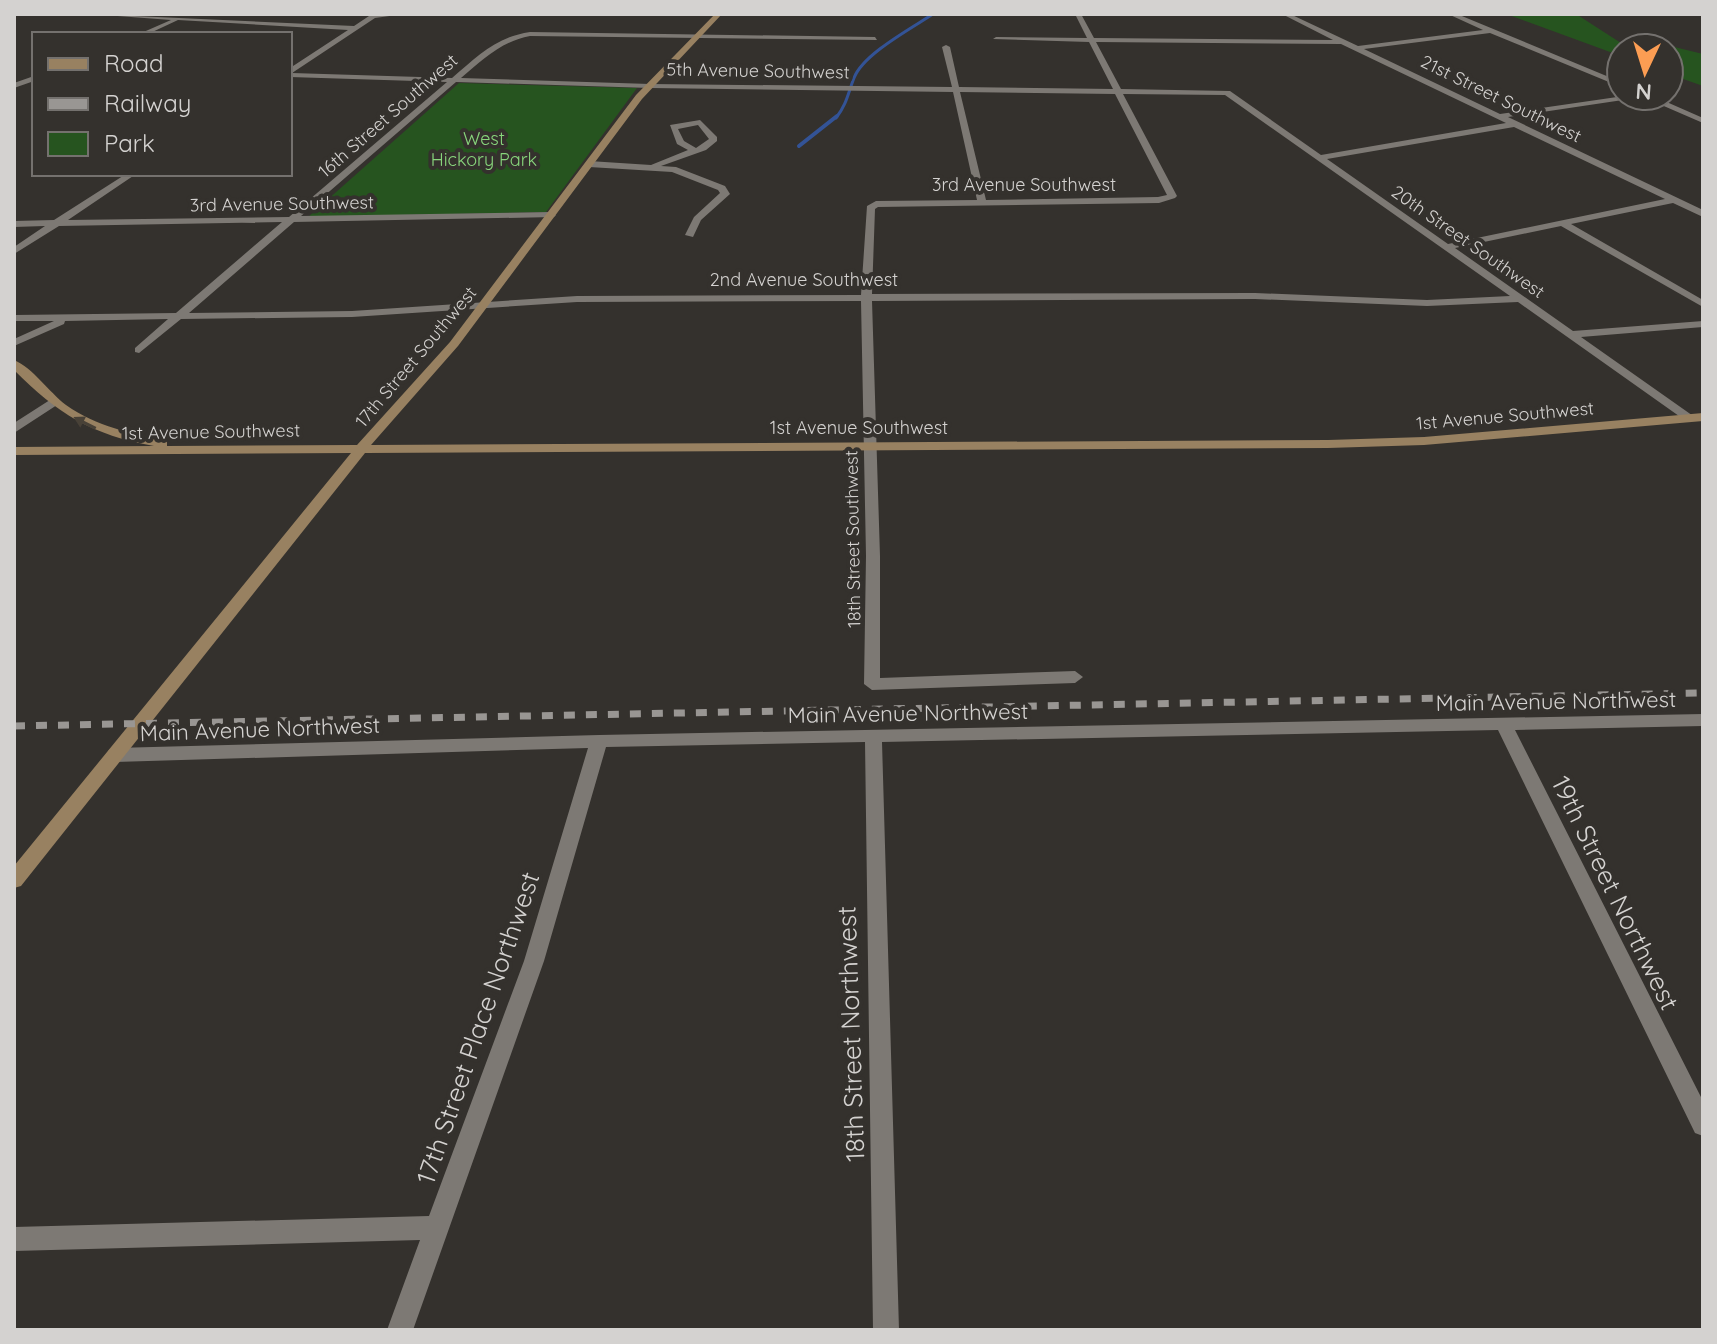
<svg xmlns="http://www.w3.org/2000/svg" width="1717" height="1344" font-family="Quicksand,sans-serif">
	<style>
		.green { fill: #26541f }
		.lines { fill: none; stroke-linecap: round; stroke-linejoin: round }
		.stream-far1 { stroke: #335396; stroke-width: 3 }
		.stream { stroke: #335396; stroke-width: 4 }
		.street { fill: #7d7974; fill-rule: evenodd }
		.secondary { fill: #988161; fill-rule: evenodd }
		.rail { stroke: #999693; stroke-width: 7; stroke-dasharray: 11 11; stroke-linecap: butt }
		.oneway { fill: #484137 }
		.labels { text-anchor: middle; stroke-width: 8; stroke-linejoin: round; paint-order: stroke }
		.far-street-label { font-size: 18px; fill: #d4d2d0; stroke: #34312d }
		.far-park-label { font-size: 18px; fill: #88d67c; stroke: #34312d }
		.street-label { font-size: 22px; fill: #d4d2d0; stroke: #34312d }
		.near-street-label { font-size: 26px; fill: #d4d2d0; stroke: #34312d }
	</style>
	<rect width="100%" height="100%" fill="#34312d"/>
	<!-- green -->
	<path class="green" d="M 1506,14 L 1576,14 L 1621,43 L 1654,47 L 1650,41 L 1703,54 L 1703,86 L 1669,74 L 1669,48 L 1621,48 L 1621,56 Z
		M 459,83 L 637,88 L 546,212 L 308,217 Z"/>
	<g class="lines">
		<!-- stream-far1 -->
		<path class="stream-far1" d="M 836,118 C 847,104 848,93 854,78 C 863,54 912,28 933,14"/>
		<!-- stream -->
		<path class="stream" d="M 799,146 L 837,116"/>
		<!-- street -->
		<path class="street" d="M 91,14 L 354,26 L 372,14 L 404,14 L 375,18 L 292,73 L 452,78 C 478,56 496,37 530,32 L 875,37 L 877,40 L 530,36 C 502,41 482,60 461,78 L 650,84 L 952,87 L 942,47 L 946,45 L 950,47 L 959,87 L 1113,89 L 1089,42 L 993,39 L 996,37 L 1087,38 L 1075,14 L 1081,14 L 1094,38 L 1333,40 L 1282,14 L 1290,14 L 1358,46 L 1483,30 L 1448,14 L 1457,14 L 1621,82 L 1621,87 L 1490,33 L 1364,49 L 1500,114 L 1624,96 L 1653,96 L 1703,118 L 1703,123 L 1643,97 L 1508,117 L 1703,210 L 1703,217 L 1673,203 L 1571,224 L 1703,300 L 1703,307 L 1561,226 L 1455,248 L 1573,331 L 1703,321 L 1703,327 L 1581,337 L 1696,418 L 1694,421 L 1686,421 L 1518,302 L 1427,306 L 1255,299 L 872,301 L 880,556 L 880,678 L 1075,671 L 1083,677 L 1075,683 L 872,690 L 864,684 L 866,556 L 861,301 L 577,302 L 352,317 L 181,319 L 139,353 L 135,352 L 135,348 L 168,319 L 65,321 L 64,324 L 14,346 L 14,339 L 54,321 L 14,321 L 14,315 L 176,313 L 282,222 L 59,226 L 14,254 L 14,247 L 45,226 L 14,227 L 14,221 L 54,220 L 126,174 L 136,174 L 68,220 L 289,217 L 447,82 L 290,77 L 290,68 L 348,30 L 178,20 L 148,34 L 139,34 L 171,20 ZM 1096,42 L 1341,44 L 1506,123 L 1321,155 L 1230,91 L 1121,89 ZM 456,82 L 650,88 L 953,92 L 977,200 L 876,201 L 867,206 L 861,295 L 577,296 L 352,311 L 189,313 L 294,222 L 554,217 L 556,215 L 551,212 L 301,216 ZM 960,92 L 1115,94 L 1167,195 L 1158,197 L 986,200 ZM 1123,94 L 1225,95 L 1510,296 L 1427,300 L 1255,293 L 872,294 L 875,209 L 878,207 L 1159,203 L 1175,198 L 1177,196 ZM 1514,127 L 1665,199 L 1448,244 L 1327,159 Z
			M 34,76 L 34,81 L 14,88 L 14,83 Z
			M 700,120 L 717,137 L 717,141 L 706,150 L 661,166 L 676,167 L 725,186 L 730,194 L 701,220 L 693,237 L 685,235 L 694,217 L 720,193 L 718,190 L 672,172 L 589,167 L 585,164 L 589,161 L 651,165 L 688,150 L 677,144 L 670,125 ZM 698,125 L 709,139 L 696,148 L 684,141 L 678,129 Z
			M 53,398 L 59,402 L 57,405 L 14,433 L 14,423 Z
			M 1703,714 L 1703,726 L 1515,730 L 1703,1101 L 1703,1136 L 1695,1133 L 1498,730 L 882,742 L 899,1330 L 873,1330 L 865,742 L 606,747 L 544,961 L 413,1330 L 387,1330 L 420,1240 L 14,1251 L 14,1227 L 429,1216 L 524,961 L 588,748 L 115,762 L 109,760 L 106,755 L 109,750 L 115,748 L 599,735 Z"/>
		<!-- secondary -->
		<path class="secondary" d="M 715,14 L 722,14 L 642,99 L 458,346 L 371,445 L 1328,440 L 1424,437 L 1703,413 L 1703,421 L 1424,445 L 1328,448 L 365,453 L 21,886 L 14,888 L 14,866 L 351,453 L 14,455 L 14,447 L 154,446 C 92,435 58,414 14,370 L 14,360 C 33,368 49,392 66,405 C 97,427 131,433 167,441 L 167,446 L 357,445 L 450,342 L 636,95 Z"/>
		<!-- rail -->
		<path class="rail" d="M 14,726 L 1703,693"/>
	</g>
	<!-- one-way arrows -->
	<defs><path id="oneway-solid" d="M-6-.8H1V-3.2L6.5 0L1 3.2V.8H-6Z" transform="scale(2)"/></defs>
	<use class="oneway" href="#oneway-solid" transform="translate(85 423) rotate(-153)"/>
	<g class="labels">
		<!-- far-street labels -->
		<g class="far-street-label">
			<text transform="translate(758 71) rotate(1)" y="6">5th Avenue Southwest</text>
			<text transform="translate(1501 99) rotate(26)" y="6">21st Street Southwest</text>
			<text transform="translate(388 116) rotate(-41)" y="6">16th Street Southwest</text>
			<text x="1024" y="191">3rd Avenue Southwest</text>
			<text transform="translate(282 204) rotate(-1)" y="6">3rd Avenue Southwest</text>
			<text transform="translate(1468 242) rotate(35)" y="6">20th Street Southwest</text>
			<text x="804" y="286">2nd Avenue Southwest</text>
			<text transform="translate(416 357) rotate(-50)" y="6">17th Street Southwest</text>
			<text transform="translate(1505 416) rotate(-5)" y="6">1st Avenue Southwest</text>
			<text x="859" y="434">1st Avenue Southwest</text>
			<text transform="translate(211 432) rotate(-1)" y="6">1st Avenue Southwest</text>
			<text transform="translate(853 539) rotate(-91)" y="6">18th Street Southwest</text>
		</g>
		<!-- far-park labels -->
		<g class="far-park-label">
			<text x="484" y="145">West<tspan x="484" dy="21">Hickory Park</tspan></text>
		</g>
		<!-- street labels -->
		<g class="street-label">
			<text transform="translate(1556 701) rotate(-1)" y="8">Main Avenue Northwest</text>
			<text transform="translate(908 713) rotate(-1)" y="8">Main Avenue Northwest</text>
			<text transform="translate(260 729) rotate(-2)" y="8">Main Avenue Northwest</text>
		</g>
		<!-- near-street labels -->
		<g class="near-street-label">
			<text transform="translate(1615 893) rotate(64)" y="9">19th Street Northwest</text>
			<text transform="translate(478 1028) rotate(-71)" y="9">17th Street Place Northwest</text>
			<text transform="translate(851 1034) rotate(-92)" y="9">18th Street Northwest</text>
		</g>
	</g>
	<!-- border -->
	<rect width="1717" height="1344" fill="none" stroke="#d4d2d0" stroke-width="32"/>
	<!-- legend -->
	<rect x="32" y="32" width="260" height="144" fill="#34312d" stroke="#74716e" stroke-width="2"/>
	<rect x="48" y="58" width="40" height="12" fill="#988161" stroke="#74716e" stroke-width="2"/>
	<text x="104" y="72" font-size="24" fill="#d4d2d0">Road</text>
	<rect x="48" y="98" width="40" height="12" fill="#999693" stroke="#74716e" stroke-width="2"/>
	<text x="104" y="112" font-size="24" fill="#d4d2d0">Railway</text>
	<rect x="48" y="132" width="40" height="24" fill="#26541f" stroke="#74716e" stroke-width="2"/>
	<text x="104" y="152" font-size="24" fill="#d4d2d0">Park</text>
	<!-- north arrow -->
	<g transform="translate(1645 72) rotate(184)"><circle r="38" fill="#34312d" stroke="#74716e" stroke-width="2"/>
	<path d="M0-6L14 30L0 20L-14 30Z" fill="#fc9d53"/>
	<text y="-12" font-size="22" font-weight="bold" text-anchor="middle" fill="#d4d2d0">N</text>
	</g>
</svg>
